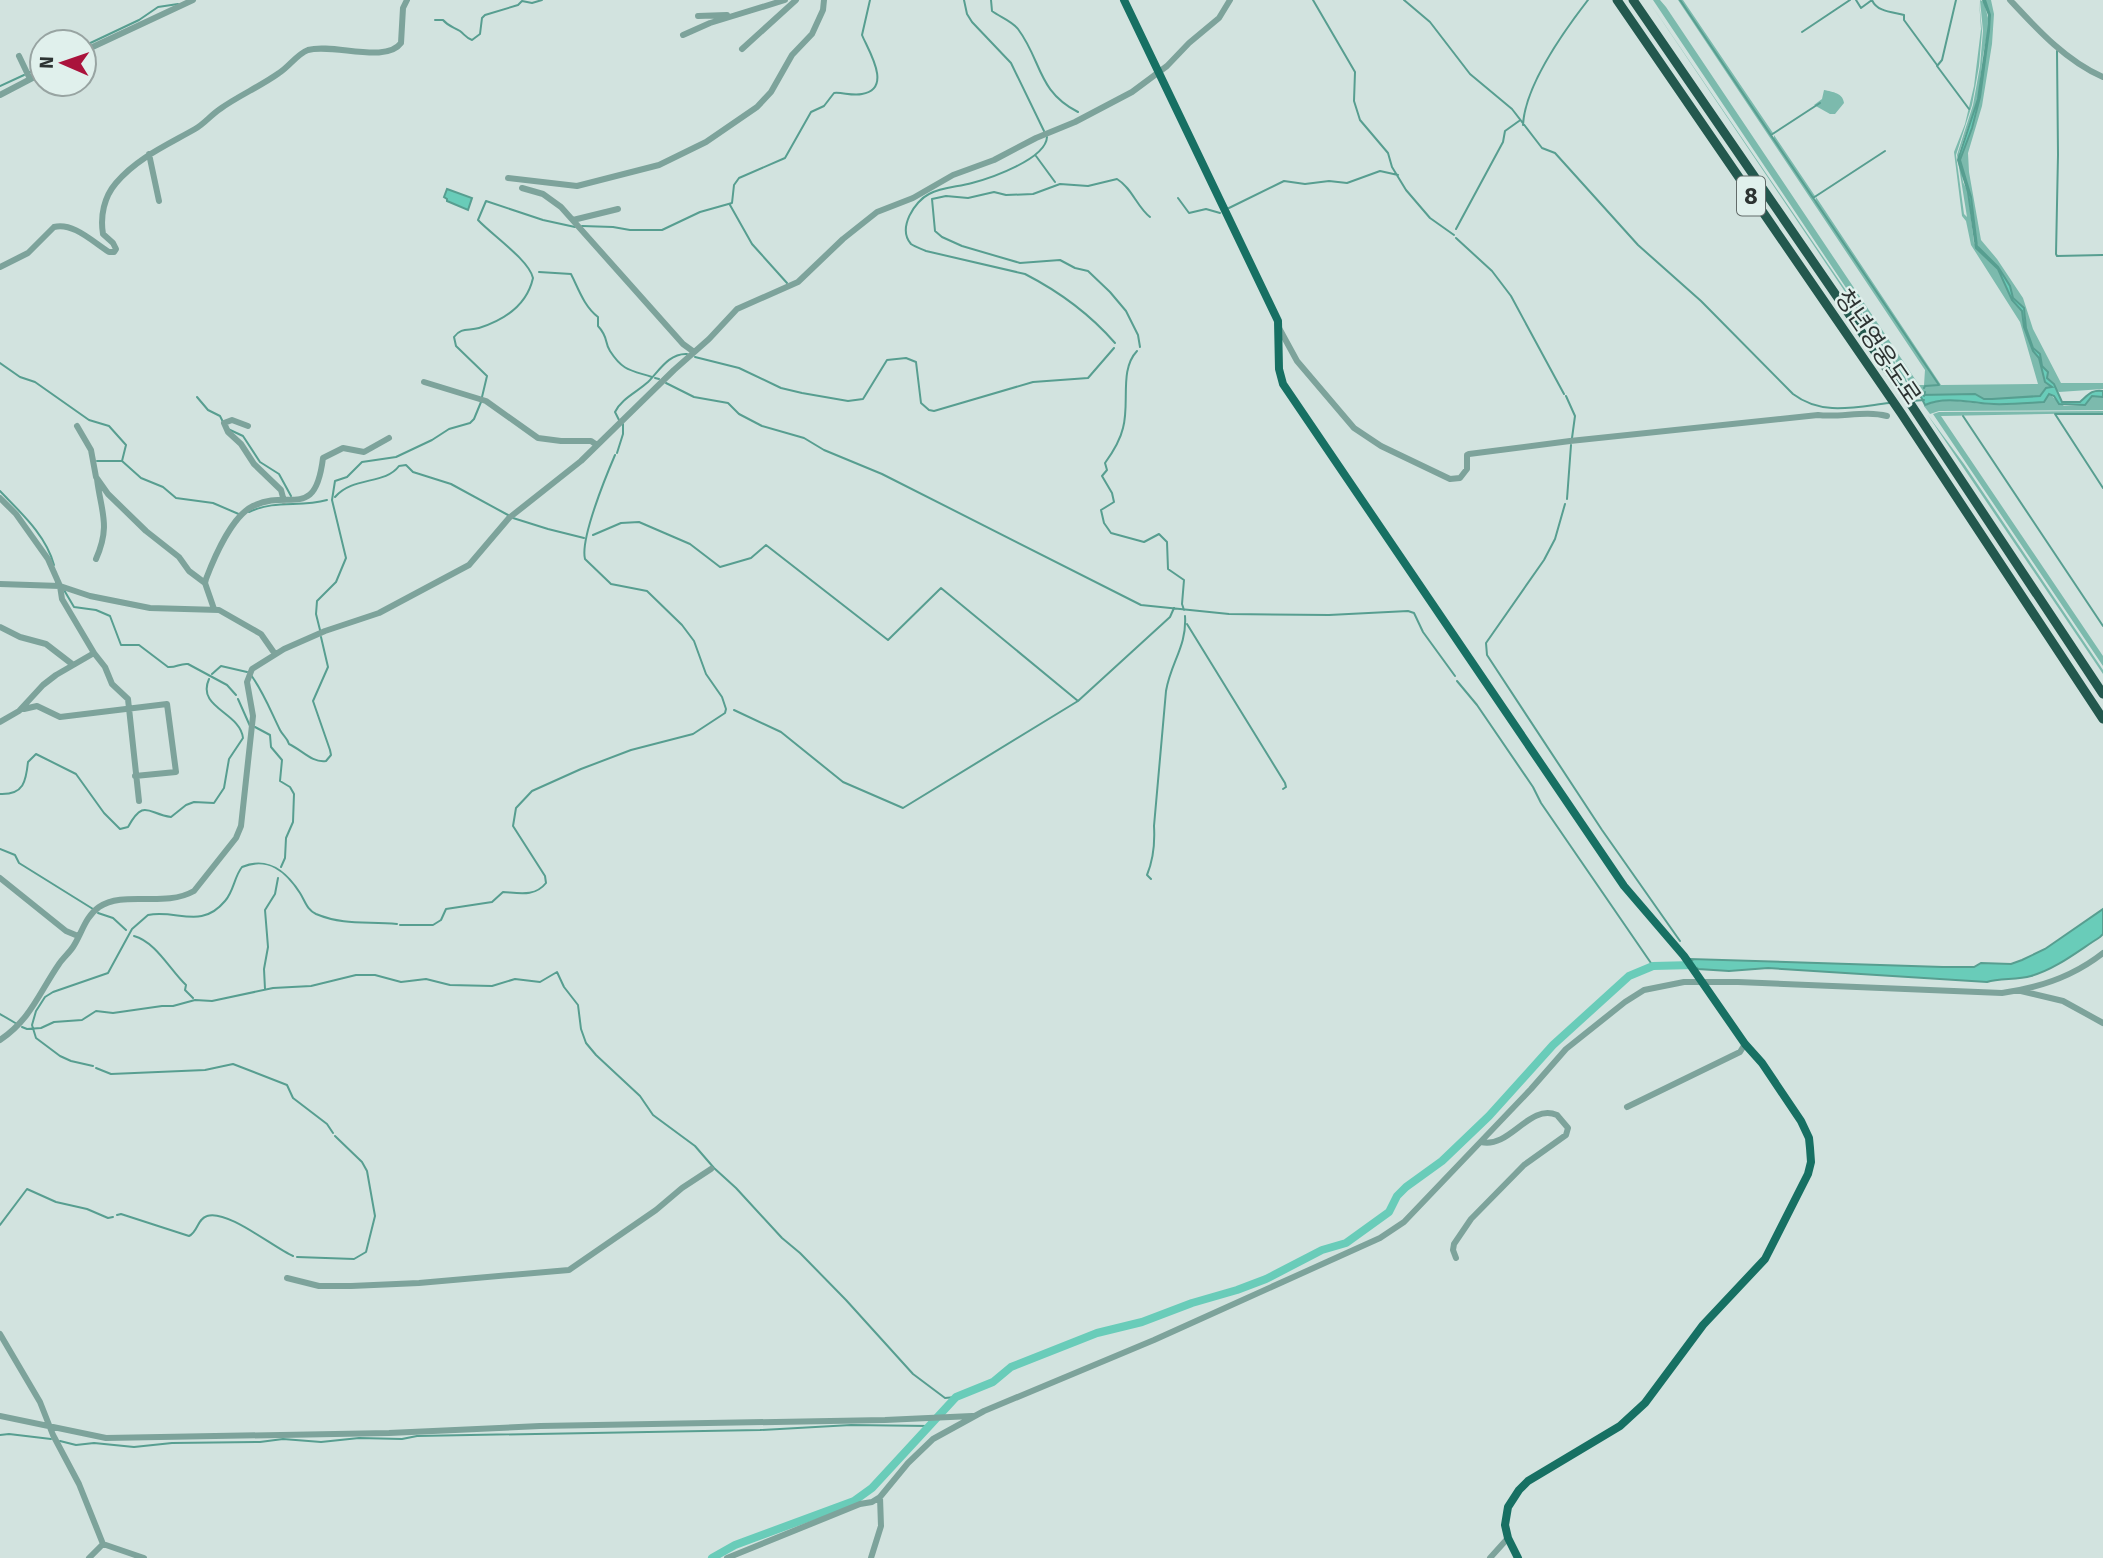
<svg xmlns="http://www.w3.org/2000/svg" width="2103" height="1558" font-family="'Fira Sans','Noto Sans KR',sans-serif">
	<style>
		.green { fill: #7cbaad; fill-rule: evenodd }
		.water { fill: #69ccb9; stroke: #579e90; stroke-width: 2 }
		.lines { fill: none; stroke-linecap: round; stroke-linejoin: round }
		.stream { stroke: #579e90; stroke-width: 2 }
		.river { stroke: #69ccb9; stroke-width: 8 }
		.minor { stroke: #7da39b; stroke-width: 6 }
		.major { stroke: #177063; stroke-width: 8 }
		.highway { stroke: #23584e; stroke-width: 9 }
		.labels { text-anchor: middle; stroke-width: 5; stroke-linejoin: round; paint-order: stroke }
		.shield { fill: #e0f0ec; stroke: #636c6a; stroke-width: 2 }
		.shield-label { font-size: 23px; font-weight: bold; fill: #2d3332 }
		.street-label { font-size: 24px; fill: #2d3332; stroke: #e0f0ec }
	</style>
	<rect width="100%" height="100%" fill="#d2e3df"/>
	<!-- green -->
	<path class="green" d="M 1648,0 L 1905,377 L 1910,388 Z
		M 1653,0 L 1660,0 L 1666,7 L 1919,385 L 1924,385 L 1925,370 L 1678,0 L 1683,0 L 1773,133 L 1770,135 L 1774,140 L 1774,135 L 1815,196 L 1812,198 L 1815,202 L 1816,197 L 1941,385 L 2038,384 L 2020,322 L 1971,245 L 1966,221 L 1962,216 L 1954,152 L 1965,124 L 1974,86 L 1981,29 L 1979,0 L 1982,31 L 1979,66 L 1972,105 L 1956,155 L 1964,214 L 1967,217 L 1957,155 L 1973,105 L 1980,66 L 1983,31 L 1980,0 L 1984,2 L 1989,22 L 1990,15 L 1985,0 L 1991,0 L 1994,14 L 1992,44 L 1982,106 L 1968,153 L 1969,172 L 1981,240 L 1997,259 L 2023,298 L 2033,329 L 2061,383 L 2103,383 L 2103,389 L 2059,392 L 2048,381 L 2048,372 L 2042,366 L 2040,354 L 2033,348 L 2026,328 L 2025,311 L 2013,298 L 2010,286 L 1998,267 L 1982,254 L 1998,269 L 2012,300 L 2022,311 L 2024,327 L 2033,351 L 2039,358 L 2045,382 L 2052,387 L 2044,390 L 2040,396 L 1992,399 L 1984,399 L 1975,394 L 1918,396 L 1914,390 L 1917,389 L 1914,389 ZM 1989,26 L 1976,115 L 1960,160 L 1971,197 L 1975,239 L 1981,252 L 1974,243 L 1968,192 L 1963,182 L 1959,153 L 1978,99 L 1983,55 Z
		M 1824,90 C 1833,92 1843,93 1844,103 L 1835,114 L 1830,114 L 1814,105 L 1822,99 Z
		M 2049,394 L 2064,406 L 2085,405 L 2092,396 L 2103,397 L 2103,410 L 1939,411 L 1930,414 L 1924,406 C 1943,397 1963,402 1983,404 C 2002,406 2024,403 2043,402 Z
		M 2103,411 L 2103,413 L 1941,416 L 2103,656 L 2103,666 L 1933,414 L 1939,412 Z
		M 1927,414 L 1964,464 L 2103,670 L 2103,674 Z"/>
	<!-- water -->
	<path class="water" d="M 1983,0 L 1985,0 L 1990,15 L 1989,31 L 1980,97 L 1972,128 L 1960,160 L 1971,197 L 1977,246 L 1998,267 L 2010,286 L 2013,298 L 2024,308 L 2026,328 L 2033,348 L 2040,354 L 2042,366 L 2048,372 L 2047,378 L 2054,384 L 2062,402 L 2080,402 C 2088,395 2092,389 2103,391 L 2103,397 L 2092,396 L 2085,405 L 2059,404 L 2054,396 L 2049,394 L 2044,402 C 2026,403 1998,406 1981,403 C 1964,401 1942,397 1925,405 L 1920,395 L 1975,394 L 1984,399 L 1992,399 L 2040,396 L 2046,388 L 2052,387 L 2045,382 L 2039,358 L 2033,351 L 2024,327 L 2022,311 L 2012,300 L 1998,269 L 1976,248 L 1968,192 L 1958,160 L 1978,99 L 1989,24 L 1989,15 Z
		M 447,189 L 472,198 L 468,210 L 447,201 L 447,199 L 444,197 Z
		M 2103,909 L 2103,934 L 2100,937 C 2078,951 2056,969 2031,976 C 2017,980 1999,978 1987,982 L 1768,968 L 1729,971 L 1698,969 L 1691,959 L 1943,967 L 1974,967 L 1981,963 L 2011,964 L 2022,960 L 2045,949 Z"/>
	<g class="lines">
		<!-- stream -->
		<path class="stream" d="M 964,0 L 967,14 L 972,22 L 1011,63 L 1044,131
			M 991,0 L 992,11 C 1000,17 1012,21 1018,29 C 1042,61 1037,91 1078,112
			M 1313,0 L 1355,72 L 1354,101 L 1360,120 L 1388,153 L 1392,167 L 1406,190 L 1430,218 L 1454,235
			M 1404,0 L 1430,22 L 1470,74 L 1512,109 L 1542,148 L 1555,153 L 1638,245 L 1701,301 L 1793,394 C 1822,416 1855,407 1889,403
			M 1680,0 L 1939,385 L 1925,386 L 1924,388
			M 1856,0 L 1861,8 L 1872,0 C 1877,12 1893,12 1904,15 L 1904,20 L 1937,65
			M 1956,0 L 1942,60 L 1937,66 L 1969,109
			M 435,20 L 443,20 C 449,27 454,27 460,31 C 465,35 466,38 472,40 L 480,34 L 482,18 L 485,15 L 518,5 L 522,1 L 532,3 L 542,0
			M 1802,32 L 1850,0
			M 84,46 L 139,20 L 158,7 L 178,4
			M 2057,51 L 2058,155 L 2056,254 L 2057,256 L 2103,255
			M 30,72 L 42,67
			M 0,86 L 24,75
			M 1523,125 C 1525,85 1564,31 1588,0
			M 1771,135 L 1820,103
			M 1047,137 C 1046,159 991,178 972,183 C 958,187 942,187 929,194 C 915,201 897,228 911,244 C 915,247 922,249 926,251 L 1025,274 C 1060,292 1089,313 1115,343
			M 1036,156 L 1055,182
			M 1178,198 L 1189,213 L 1206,209 L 1220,213
			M 1813,198 L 1885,151
			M 730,205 L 752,244 L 787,283
			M 1229,208 L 1284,181 L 1305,184 L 1329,181 L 1347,183 L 1380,171 L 1398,175
			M 582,226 L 613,227 L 630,230 L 662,230 L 700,212 L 732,203 L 734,185 L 739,178 L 785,158 L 811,112 L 824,106 L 834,93 C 842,92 852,96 862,94 C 894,89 867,48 862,35 L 870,0
			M 1456,229 L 1503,142 L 1505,131 L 1519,121
			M 1456,238 L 1492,271 L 1511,296 L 1564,394
			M 539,272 L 571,274 C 579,290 584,306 598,317 L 598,326 C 609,338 604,342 610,351 C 623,371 630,370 652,377
			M 1140,347 L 1138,335 L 1126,311 L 1110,292 L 1088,271 L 1075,268 L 1060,260 L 1020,263 L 962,246 L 942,237 L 935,231 L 932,199 L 946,196 L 968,198 L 994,192 L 1006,195 L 1033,194 L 1060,184 L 1088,186 L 1117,179 C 1132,188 1137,207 1150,217
			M 1137,351 C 1119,370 1130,403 1123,428 C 1120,441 1113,452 1105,463 L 1107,470 L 1102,476 L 1112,493 L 1114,502 L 1101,510 L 1104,523 L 1111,533 L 1144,542 L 1159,534 L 1167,542 L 1168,569 L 1184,580 L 1182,604 L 1184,610
			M 695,357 L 739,368 L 781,388 L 802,393 L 848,401 L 863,399 L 887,360 L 906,358 L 916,362 L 921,403 L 929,410 L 934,411 L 1033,382 L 1088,378 L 1114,348
			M 0,363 L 20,377 L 35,382 L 89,420 L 109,426 L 126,445 L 122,461
			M 655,378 L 659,379
			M 666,383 L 694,397 L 728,403 L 739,414 L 762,426 L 804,438 L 824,450 L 882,474 L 1141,605 L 1229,614 L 1329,615 L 1408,611 L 1414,613 L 1423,632 L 1455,676
			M 1566,396 L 1575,416 L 1572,438
			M 1924,396 L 1925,392
			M 197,397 L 208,410 L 220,416 L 223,422
			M 482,397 L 487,376 L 456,346 L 454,337 C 461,327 469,331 479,328 C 504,320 527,305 533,278 C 529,260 492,235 478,220 L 486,201 L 543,220 L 575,227
			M 1912,401 L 1924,400
			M 2103,414 L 2055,414 L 2103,488
			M 1963,416 L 2103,626
			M 619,420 L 615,412 C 621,399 637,392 648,382 C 659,371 669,353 687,354
			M 228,429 L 243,436 L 260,462 L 279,474 L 291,496
			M 617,453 L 623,434 L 623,424
			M 97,461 L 122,461 L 141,478 L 163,487 L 176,498 L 213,503 L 241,515
			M 0,491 C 21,513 46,535 54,565
			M 335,497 C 353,476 385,485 399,466 L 406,465 L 413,472 L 451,484 L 508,515
			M 1567,499 L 1571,445
			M 1565,504 L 1555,539 L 1544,560 L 1486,643 L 1487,655 L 1602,830 L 1680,941
			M 249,512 C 277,499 299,508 327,500
			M 513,518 L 548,529 L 584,538
			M 593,535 L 621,523 L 639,522 L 690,544 L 720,567 L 751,558 L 766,545 L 888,640 L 941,588 L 1078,701
			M 64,590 L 74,607 L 96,610 L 110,616 L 121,645 L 139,645 L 168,667 C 176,668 180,663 188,664 L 227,685 L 236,695
			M 1187,624 L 1285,783 L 1286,787 L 1283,789
			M 320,630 L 316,614 L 317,601 L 336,582 L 346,558 L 332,500 L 335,481 L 347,477 L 362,462 L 396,457 L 432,440 L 449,429 L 470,423 L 474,419 L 481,402
			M 212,674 L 221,666 L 247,672
			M 251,675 C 264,693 271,712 280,730 C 283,736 287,737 289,744 C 302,750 312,763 326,761 L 331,755 L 330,750 L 313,701 L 328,667 L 321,637
			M 1457,681 L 1477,705 L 1533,787 L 1541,803 L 1653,966
			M 238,699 L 250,726
			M 734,710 L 781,732 L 843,782 L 903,808 L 1078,701 L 1170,617 L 1174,608
			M 255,727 L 270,735 L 271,747 L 282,760 L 280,781 L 290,787 L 294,794 L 293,822 L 286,838 L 285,858 L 281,867
			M 0,794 C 24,795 26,781 28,762 L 36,754 L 76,774 L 104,813 L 120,829 L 128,827 C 144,798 148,814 171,817 L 186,805 L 194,802 L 214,803 L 224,788 L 229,759 L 243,738 C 240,712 196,708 209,679
			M 0,849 L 15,855 L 19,863 L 93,909
			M 1151,879 L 1147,875 C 1154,858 1155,843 1154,826 L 1166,691 C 1171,662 1187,646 1185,616
			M 98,913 L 113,918 L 126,930
			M 400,925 L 433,925 L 441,920 L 446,909 L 492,902 L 503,892 C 519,893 535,897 546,883 L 545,876 L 513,826 L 516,808 L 532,791 L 581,769 L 631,750 L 693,734 L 725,713 L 726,709 L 722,697 L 706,674 L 694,641 L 682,625 L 647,591 L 611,584 L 585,559 C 580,539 606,476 615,455
			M 134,936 C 156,942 170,970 186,985 L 185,990 L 193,998
			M 265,989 L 264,969 L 268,947 L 265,910 L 275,894 L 278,878
			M 0,1014 L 17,1024
			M 22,1027 L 27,1029 L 41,1028 L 54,1022 L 82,1020 L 96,1011 L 113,1013 L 162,1006 L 173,1006 L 195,1000 L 212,1001 L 273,988 L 311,986 L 356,975 L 375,975 L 401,982 L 426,979 L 450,985 L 492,986 L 515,979 L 540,982 L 557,972 L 564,987 L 578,1005 L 581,1029 L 586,1043 L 596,1055 L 640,1096 L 653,1115 L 695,1146 L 714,1168 L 736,1188 L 782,1238 L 800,1253 L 846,1300 L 913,1374 L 945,1398 L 956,1397
			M 93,1066 L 71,1061 L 60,1056 L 36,1038 L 32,1025 L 36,1011 L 45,997 L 53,992 L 108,973 L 132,929 L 148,915 C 177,909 201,930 225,901 C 234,891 234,877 242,867 C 268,856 286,871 300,893 C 305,901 307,910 316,914 C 345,926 367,921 397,924
			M 96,1068 L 111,1074 L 205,1070 L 233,1064 L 287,1085 L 293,1098 L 327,1124 L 333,1133
			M 117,1215 L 121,1214 L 189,1236 C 198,1232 197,1219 207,1216 C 227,1209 274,1248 293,1256
			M 0,1225 L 27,1189 L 56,1202 L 87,1209 L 108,1218 L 113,1217
			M 297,1257 L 354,1259 L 366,1252 L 375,1216 L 367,1171 L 362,1162 L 335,1136
			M 0,1435 L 9,1434 L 51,1439
			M 60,1441 L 76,1445 L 94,1443 L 134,1447 L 172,1443 L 260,1442 L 283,1439 L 321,1442 L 359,1438 L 402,1439 L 417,1436 L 760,1430 L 851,1425 L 929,1426"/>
		<!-- river -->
		<path class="river" d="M 712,1558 L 735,1545 L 854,1501 L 872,1488 L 956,1397 L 993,1382 L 1011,1367 L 1097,1333 L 1142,1322 L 1192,1303 L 1237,1290 L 1266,1279 L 1322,1250 L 1346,1243 L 1389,1212 L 1397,1196 L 1406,1187 L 1442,1161 L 1489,1116 L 1553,1045 L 1629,976 L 1653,966 L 1694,965"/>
		<!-- minor -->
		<path class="minor" d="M 2010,0 C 2037,29 2066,61 2103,77
			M 698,16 L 727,15
			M 683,35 L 710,23 L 785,0
			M 742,49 L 796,0
			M 84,51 L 193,0
			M 19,56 L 30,79
			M 0,95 L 42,73
			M 149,154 L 159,201
			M 508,178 L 577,186 L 659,165 L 706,142 L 757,107 L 771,92 L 792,55 L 812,34 L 823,10 L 824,0
			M 522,188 L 543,194 L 561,207 L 683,344 L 694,352
			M 573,220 L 618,209
			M 0,267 L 28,253 L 54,227 C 73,222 93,242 109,252 L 114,252 L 116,249 L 113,243 L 103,234 C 100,216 104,197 116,183 C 137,158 167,145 195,129 C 204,124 211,115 220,109 C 238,96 261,86 279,73 C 289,67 297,54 308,50 C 333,43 386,64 401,43 L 403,8 L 407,0
			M 1279,328 L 1297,361 L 1354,428 L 1381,446 L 1450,479 L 1460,478 L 1467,469 L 1467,455 L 1469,454 L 1570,441 L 1818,415 C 1840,418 1865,410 1887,416
			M 424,382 L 486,401 L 538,438 L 561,441 L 591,441 L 597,445
			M 77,426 L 91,450 L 96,477 L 108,494 L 146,531 L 179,557 L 189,571 L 205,583
			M 248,426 L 232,420 L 224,423 L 228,432 L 241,444 L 254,464 L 281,490 L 284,501
			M 0,498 L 16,514 L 48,559 L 60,586 L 62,599 L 94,653 L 56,675 L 43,685 L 19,711 L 0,722
			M 96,559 C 111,525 101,512 97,479
			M 0,584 L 60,586 L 90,596 L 150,608 L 219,610 L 261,634 L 275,654
			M 214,609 L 205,583 L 206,579 C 214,558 232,516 253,506 C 290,488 315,522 323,458 L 343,448 L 364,452 L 389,438
			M 0,627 L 20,637 L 46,644 L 72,664
			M 94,653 L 105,667 L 112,684 L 128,699 L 139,801
			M 24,709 L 37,706 L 60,717 L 167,704 L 176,772 L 135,776
			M 0,878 L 66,931 L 78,936
			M 2021,991 L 2063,1001 L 2103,1023
			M 0,1040 C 31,1019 39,993 59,964 C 63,958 69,953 73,947 C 82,933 85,917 99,907 C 124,890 164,908 194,891 L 236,838 L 241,826 L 253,716 L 247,682 L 252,669 L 284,649 L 325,631 L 379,613 L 469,565 L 509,518 L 581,461 L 674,370 L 709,339 L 737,309 L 798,282 L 843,239 L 877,212 L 913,198 L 953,175 L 994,160 L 1036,138 L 1075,122 L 1132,92 L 1167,66 L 1189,43 L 1219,18 L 1230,0
			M 1627,1107 L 1740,1052 L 1745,1044
			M 1456,1258 L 1453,1250 L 1454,1244 L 1471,1219 L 1524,1165 L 1566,1135 L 1568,1128 L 1557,1115 C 1529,1103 1510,1149 1481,1142
			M 287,1278 L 319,1286 L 351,1286 L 419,1283 L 569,1270 L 656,1210 L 682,1188 L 711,1169
			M 0,1334 L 40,1402 L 53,1435 L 79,1484 L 103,1544 L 144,1558
			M 0,1416 L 106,1438 L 389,1433 L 540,1426 L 885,1420 L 972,1416
			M 89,1558 L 103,1544
			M 727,1558 L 860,1504 L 872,1502 L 880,1497 L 908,1463 L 933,1439 L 984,1411 L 1154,1340 L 1380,1238 L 1404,1222 L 1531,1089 L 1566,1049 L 1625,1002 L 1644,990 L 1684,982 L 1738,982 L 2002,993 C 2039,988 2074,976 2103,953
			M 871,1558 L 881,1526 L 880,1497
			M 1490,1558 L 1508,1538"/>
		<!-- major -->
		<path class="major" d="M 1124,0 L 1278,321 L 1279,369 L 1283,384 L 1624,886 L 1684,956 L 1745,1044 L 1762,1063 L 1801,1121 L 1809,1138 L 1810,1148 L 1811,1162 L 1808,1174 L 1765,1259 L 1703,1325 L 1645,1403 L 1620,1426 L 1528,1481 L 1519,1490 L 1508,1507 L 1505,1525 L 1508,1538 L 1518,1558"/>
		<!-- highway -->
		<path class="highway" d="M 1617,0 L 1901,413 L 2103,719
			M 1633,0 L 1902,391 L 2103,694"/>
	</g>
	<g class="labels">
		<!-- shield labels -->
		<rect class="shield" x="1737" y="176.5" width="28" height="39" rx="5"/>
		<g class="shield-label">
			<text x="1751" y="204">8</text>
		</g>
		<!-- street labels -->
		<g class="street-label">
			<text transform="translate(1878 347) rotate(56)" y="8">청년영웅도로</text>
		</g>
	</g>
	<!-- north arrow -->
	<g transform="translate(63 63) rotate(272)"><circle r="33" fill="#e0f0ec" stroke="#98a4a2" stroke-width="2"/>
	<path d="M0-5L12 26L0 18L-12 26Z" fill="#aa133c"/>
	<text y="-10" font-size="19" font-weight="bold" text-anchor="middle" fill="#2d3332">N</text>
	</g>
</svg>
